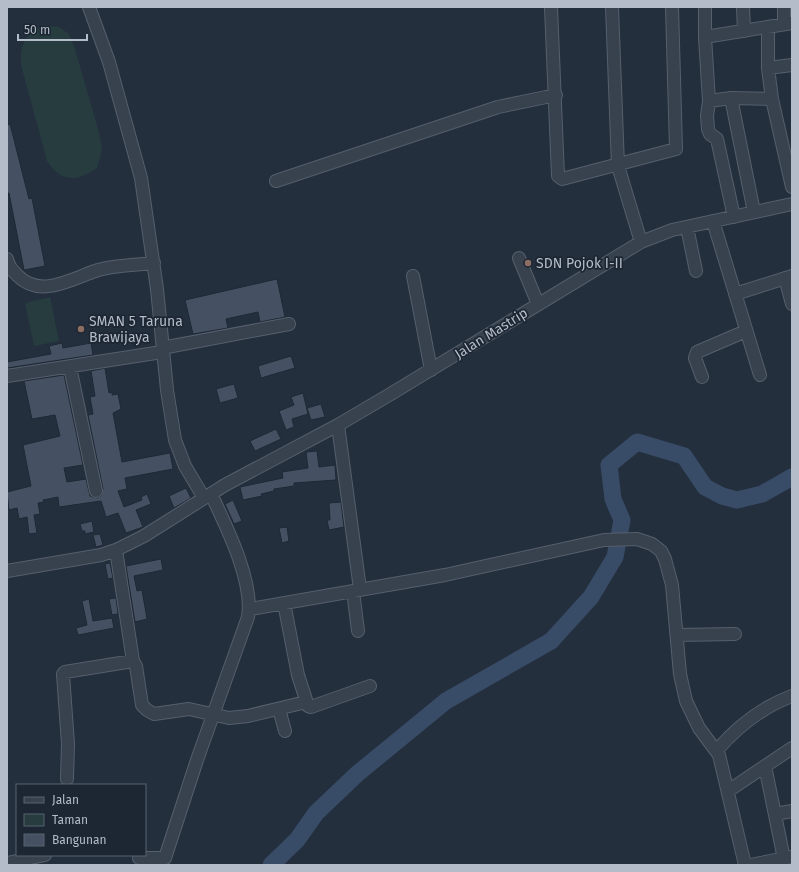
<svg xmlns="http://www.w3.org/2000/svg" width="799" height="872" font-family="'Fira Sans',sans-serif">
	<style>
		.green { fill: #263c3f }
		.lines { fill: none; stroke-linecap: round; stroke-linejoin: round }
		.river { stroke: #394c67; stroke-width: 17 }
		.building { fill: #455162; stroke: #1f2835 }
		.minor-casing { stroke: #565f6c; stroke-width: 14 }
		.minor { stroke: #38414e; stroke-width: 12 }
		.education-dot { fill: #8d6e63; stroke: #1d2633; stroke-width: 1.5 }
		.labels { text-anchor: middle; stroke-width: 3.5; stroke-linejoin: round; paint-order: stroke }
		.poi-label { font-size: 14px; fill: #b4bcc9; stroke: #1d2633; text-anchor: start }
		.street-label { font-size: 14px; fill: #b4bcc9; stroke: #1d2633 }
	</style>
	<rect width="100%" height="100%" fill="#242f3e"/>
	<!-- green -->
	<path class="green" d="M 43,25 L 59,27 L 69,34 L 75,49 L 100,136 L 102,151 L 97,168 C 76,182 62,183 47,161 L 21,65 C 20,43 25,36 43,25 Z
		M 50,297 L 59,341 L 34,346 L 25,303 Z"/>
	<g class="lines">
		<!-- river -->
		<path class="river" d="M 271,865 L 297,840 L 316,813 L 357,774 L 446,701 L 551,641 L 591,597 L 615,557 L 622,520 L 613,499 L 609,465 L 637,442 L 684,456 L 705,487 L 722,496 L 737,500 L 762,494 L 792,477"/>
	</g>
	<!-- building -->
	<path class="building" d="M 10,124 L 29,199 L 32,198 L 45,266 L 24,270 L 9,193 L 7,193 L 7,125 Z
		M 277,279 L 285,317 L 260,322 L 258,312 L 226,319 L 228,328 L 193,334 L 185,300 Z
		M 62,343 L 63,348 L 91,343 L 93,355 L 7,368 L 7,362 L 51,354 L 49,346 Z
		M 291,356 L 295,368 L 261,378 L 258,366 Z
		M 105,368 L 109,393 L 112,392 L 112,395 L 118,394 L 121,409 L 113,413 L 122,462 L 170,453 L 173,469 L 125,478 L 127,489 L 118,491 L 124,507 L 142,500 L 141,497 L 147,494 L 151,504 L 136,510 L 143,527 L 126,533 L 118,513 L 106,517 L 101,501 L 59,507 L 58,497 L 43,500 L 44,502 L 38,503 L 40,514 L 34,515 L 37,533 L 29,534 L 27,517 L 19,519 L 17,508 L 9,510 L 7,492 L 31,486 L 23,445 L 60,436 L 55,415 L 32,419 L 24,381 L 64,375 L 83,465 L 64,468 L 67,482 L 86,479 L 90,496 L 97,498 L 101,496 L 103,489 L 88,415 L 93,414 L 90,397 L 95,396 L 91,371 Z
		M 234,384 L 238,398 L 220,403 L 216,389 Z
		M 303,393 L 308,414 L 292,419 L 294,427 L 286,430 L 279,411 L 294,405 L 291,397 Z
		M 321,404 L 325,417 L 311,420 L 307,408 Z
		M 276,429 L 281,439 L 255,451 L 250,441 Z
		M 317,451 L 319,467 L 335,465 L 336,480 L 294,483 L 294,486 L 274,489 L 274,491 L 261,494 L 262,496 L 243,500 L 240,487 L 283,478 L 282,472 L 308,468 L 306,452 Z
		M 186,488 L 191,498 L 174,508 L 169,496 Z
		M 233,500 L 242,521 L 234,524 L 225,504 Z
		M 341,502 L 344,527 L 329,530 L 327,520 L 330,520 L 329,503 Z
		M 92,521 L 94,532 L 85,534 L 85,531 L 82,531 L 80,524 Z
		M 287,527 L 289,541 L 282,543 L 279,528 Z
		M 100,534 L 103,545 L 96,547 L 93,535 Z
		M 161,559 L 163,570 L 134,576 L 137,591 L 142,590 L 147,619 L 135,622 L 126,566 Z
		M 110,563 L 113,578 L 108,579 L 105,564 Z
		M 116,598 L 118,614 L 112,615 L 109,599 Z
		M 89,599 L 93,621 L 112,618 L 114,628 L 78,635 L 76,628 L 87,625 L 82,601 Z"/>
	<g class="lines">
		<defs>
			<path id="minor" d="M 89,7 L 109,62 L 141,178 L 157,289 L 167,390 L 175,440 L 185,466 L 204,498
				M 551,7 L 558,176 L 562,179 L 676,149 L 672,7
				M 612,7 L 618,166 L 641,242
				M 705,7 L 705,37
				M 743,7 L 744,31
				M 784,7 L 784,24
				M 768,28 L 768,68 L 772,99 L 792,187
				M 768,68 L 792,65
				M 731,98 L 754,212
				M 709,101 L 731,98 L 772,99
				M 276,181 L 498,107 L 556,95
				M 734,217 L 717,139 L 710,134 L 708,129 L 707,116 L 709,101 L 705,37 L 792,23
				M 713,221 L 760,375
				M 687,227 L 696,271
				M 519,258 L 538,304
				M 7,259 C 9,267 12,270 18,276 C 41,299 73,278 98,270 C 115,265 136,265 154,263
				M 413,276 L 431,370
				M 785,278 L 792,304
				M 735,294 L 792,276
				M 162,348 L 289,324
				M 70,367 L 96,491
				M 7,376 L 162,352
				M 702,377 L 695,358 L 697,352 L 746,331
				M 338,425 L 360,589
				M 116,550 L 133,661
				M 7,571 L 101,555 L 116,550 L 144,536 L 225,485 L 338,425 L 389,395 L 641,242 L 672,230 L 792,204
				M 353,591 L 358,631
				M 284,603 L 298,675 L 308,706 L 311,707 L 370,686
				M 250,609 L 445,575 L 604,540 L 637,539 L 652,544 L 661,551 L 665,559 L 672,585 L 680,674 L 686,701 L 699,728 L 719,755 L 745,865
				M 677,635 L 735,634
				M 279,709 L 285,731
				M 717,750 C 738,726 762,707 792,696
				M 765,766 L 784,859
				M 67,779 L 68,744 L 63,674 L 65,672 L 133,661 L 136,666 L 142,705 L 147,710 L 154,714 L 189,709 L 229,718 L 248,716 L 306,702
				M 728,791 L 792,748
				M 775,814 L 792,811
				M 139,858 L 165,858 L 197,760 L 248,617 C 254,581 226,526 211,494
				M 7,863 L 45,855
				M 750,865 L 791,857"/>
		</defs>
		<!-- minor casing -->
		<use href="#minor" class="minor-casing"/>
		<!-- minor -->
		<use href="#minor" class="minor"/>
	</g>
	<!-- markers -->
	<g class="education-dot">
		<circle cx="528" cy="263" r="4"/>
		<circle cx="81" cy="329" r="4"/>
	</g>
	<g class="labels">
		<!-- poi labels -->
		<g class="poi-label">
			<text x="536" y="268">SDN Pojok I-II</text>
			<text x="89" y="326">SMAN 5 Taruna<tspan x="89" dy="16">Brawijaya</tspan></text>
		</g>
		<!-- street labels -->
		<g class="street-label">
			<text transform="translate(491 333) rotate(-32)" y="5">Jalan Mastrip</text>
		</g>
	</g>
	<!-- border -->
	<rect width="799" height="872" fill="none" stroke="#b4bcc9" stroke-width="16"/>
	<!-- legend -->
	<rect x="16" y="784" width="130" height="72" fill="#1d2633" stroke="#59626f"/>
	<rect x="24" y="797" width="20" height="6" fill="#38414e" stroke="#59626f"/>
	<text x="52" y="804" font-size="12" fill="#b4bcc9">Jalan</text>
	<rect x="24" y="814" width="20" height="12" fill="#263c3f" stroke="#59626f"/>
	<text x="52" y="824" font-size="12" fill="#b4bcc9">Taman</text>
	<rect x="24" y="834" width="20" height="12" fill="#455162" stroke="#59626f"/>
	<text x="52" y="844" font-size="12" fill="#b4bcc9">Bangunan</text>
	<!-- scale -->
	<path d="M18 34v6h69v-6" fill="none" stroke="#b4bcc9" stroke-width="2"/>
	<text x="24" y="34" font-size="12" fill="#b4bcc9" stroke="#1d2633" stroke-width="3" paint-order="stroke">50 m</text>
</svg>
